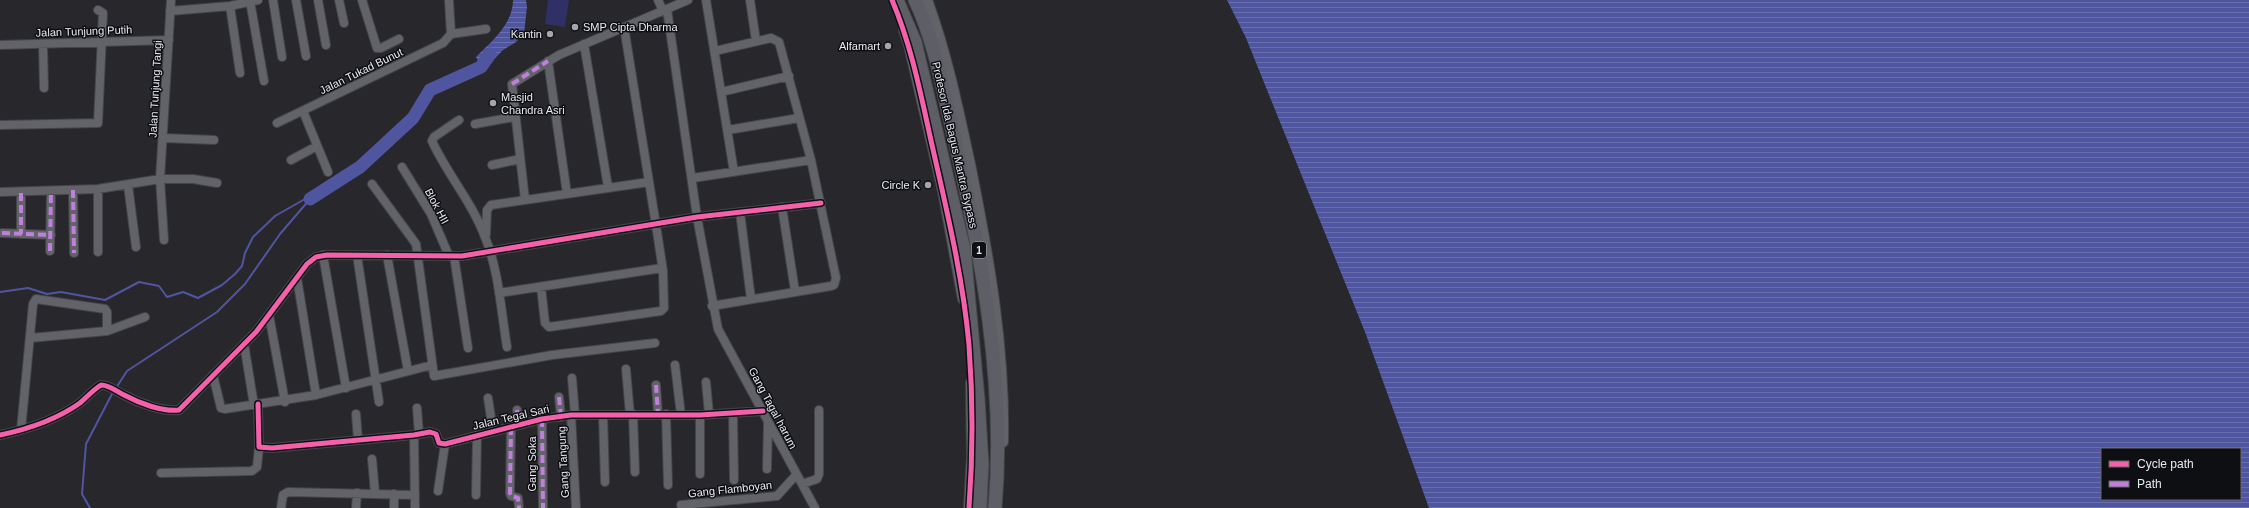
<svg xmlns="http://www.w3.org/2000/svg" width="2249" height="508" font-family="Helvetica,sans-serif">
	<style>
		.grass { fill: #2e3066 }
		.water { fill: url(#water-rules); fill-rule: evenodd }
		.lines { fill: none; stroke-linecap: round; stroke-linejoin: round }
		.stream { stroke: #5055a0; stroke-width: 2 }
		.river { stroke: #5055a0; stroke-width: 13 }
		.minor-casing { stroke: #444449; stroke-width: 10 }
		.tertiary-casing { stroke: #444449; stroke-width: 12 }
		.trunk-casing { stroke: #444449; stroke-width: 15 }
		.minor { stroke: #626368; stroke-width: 8 }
		.tertiary { stroke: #626368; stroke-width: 10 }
		.trunk { stroke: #5e5e67; stroke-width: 13 }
		.quiet { stroke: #c07fdc; stroke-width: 4; stroke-dasharray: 8 4; stroke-linecap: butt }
		.cycleway-casing { stroke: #0e0f13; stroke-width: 8 }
		.cycleway { stroke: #f560ab; stroke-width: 5 }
		.poi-dot { fill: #a5a6ac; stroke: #0e0f13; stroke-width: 1.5 }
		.labels { text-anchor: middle; stroke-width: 3; stroke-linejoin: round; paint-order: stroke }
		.shield { fill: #0e0f13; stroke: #a7a8ae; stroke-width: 1 }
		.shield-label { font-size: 10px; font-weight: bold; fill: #e9eaf1 }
		.poi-label { font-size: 11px; fill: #e9eaf1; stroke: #0e0f13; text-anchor: end }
		.street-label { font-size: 11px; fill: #e9eaf1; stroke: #0e0f13 }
	</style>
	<defs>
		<pattern id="water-rules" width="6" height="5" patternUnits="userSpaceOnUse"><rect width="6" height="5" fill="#5055a0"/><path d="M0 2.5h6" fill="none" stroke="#696eae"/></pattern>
	</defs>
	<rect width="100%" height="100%" fill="#27272c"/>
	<!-- grass -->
	<path class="grass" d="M 548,0 L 569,0 L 565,27 L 545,24 Z"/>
	<!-- water -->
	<path class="water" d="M 513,0 L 526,0 L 527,7 L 524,34 L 516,42 L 503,50 L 483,71 L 476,57 C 492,41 513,24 513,0 Z
		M 1227,0 L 2249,0 L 2249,508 L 1429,508 L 1365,332 L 1246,38 ZM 2102,449 L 2240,449 L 2240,499 L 2102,499 Z"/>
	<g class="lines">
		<!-- stream -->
		<path class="stream" d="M 0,292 L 28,288 L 47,294 L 61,292 L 105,300 L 139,282 L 159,286 L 167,297 L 183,292 L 198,298 L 222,285 L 235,274 L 242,266 L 245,253 L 253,237 L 275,216 L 305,199 L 310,199
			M 116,388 L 127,371 L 217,312 L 245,284 L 280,234 L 310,199
			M 90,508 L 82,494 L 86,444 L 113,392"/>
		<!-- river -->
		<path class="river" d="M 310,199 L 360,167 L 413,118 L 430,90 L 481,67 L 490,54"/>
		<defs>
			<path id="minor" d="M 273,0 L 282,57
				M 296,0 L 306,56
				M 318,0 L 326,45
				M 339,0 L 344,23
				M 362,0 L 377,48 L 381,48 L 399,39
				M 449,0 L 451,34
				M 658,0 L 663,11
				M 706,0 L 734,172
				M 750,0 L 756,41
				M 250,1 L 264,81
				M 230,6 L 240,73
				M 667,9 L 697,217 L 718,329 L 815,508
				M 170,11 L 230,6 L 258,0
				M 451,34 L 486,29
				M 43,44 L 44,88
				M 584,44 L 608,187
				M 0,45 L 169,40
				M 548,61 L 567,194
				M 721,92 L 789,76
				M 303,111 L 328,172
				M 459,120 L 434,137 L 432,141 C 447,174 472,202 485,237 C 499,271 501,311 507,347
				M 277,123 L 443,43 L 451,34
				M 475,124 L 514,117
				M 0,125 L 98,123 L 103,13 L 98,10
				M 728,130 L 799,118
				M 163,138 L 214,140
				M 291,160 L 317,146
				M 492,165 L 520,159
				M 402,167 L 431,214 L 449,256
				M 693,178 L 811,160
				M 372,184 L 416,244 L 434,376 L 552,355 L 655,343
				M 128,185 L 136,247
				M 98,189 L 98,252
				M 73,190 L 74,253
				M 0,192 L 98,189 L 160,179 L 193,179 L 217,183
				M 21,193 L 21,234
				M 525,200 L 512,84 L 559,55 L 688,0
				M 782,207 L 795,291
				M 740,212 L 751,299
				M 2,233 L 51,235
				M 486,234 L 487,210 L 491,205 L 649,182
				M 164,240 L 160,179 L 171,0
				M 50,251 L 51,191
				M 323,255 L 346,388
				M 357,255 L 379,402
				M 387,255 L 408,371
				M 454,256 L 468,348
				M 297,278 L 316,395
				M 541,287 L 545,323 L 549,327 L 661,311 L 664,308 L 663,271 L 656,225 L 624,27
				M 499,293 L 662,268
				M 712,306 L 831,286 L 834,285 L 836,278 L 811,160 L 779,42 L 771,38 L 715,51
				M 269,315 L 285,402
				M 30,338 L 107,331 L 145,317
				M 244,344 L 254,405
				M 675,365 L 681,415
				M 626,369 L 630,415
				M 213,375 L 221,408 L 225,409 L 316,395 L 432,365
				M 572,378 L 575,415
				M 706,382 L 709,414
				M 656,385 L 658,414
				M 559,397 L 561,417
				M 488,398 L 493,431
				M 258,404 L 259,447 L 272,448 L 414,435 L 430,432 L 436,434 L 439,443 L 445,444 L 542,419 L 571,415 L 700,415 L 763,411
				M 417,408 L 419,434
				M 517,410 L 519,425
				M 356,414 L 358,440
				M 633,414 L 635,472
				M 666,414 L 668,485
				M 733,414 L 734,480
				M 571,415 L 576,508
				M 603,415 L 605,482
				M 700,415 L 700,474
				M 542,419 L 543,508
				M 511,427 L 510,493 L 511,496 L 518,498 L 519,508
				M 21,430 L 33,304 L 36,299 L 105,309 L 107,312 L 107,331
				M 0,435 C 29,429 56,420 80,403 C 87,397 93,390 101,385 C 110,385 117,392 124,395 C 139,403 162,412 179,410 L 256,332 L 307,264 L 316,257 L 327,255 L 462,256 L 697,217 L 821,203
				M 414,435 L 415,508
				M 372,459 L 375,493
				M 767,469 L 768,422
				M 161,473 L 252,471 L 257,467 L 259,447
				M 802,484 L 817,479 L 819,474 L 819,410
				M 438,491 L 445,444
				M 476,495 L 477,435
				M 681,505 L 777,496 L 796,475
				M 281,508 L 283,495 L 288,492 L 415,495
				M 356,508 L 357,493
				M 394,508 L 394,494"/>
			<path id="tertiary" d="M 927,0 C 947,54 959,113 971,169 C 989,259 1005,349 1003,442
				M 904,30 L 909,45 L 943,191 L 963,299
				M 969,508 L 972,456 L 971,383"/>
			<path id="trunk" d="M 897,0 L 915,42 L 964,250 L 978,399 L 982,464 L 980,508
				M 915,0 C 934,40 942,85 952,128 C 981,251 1006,381 995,508"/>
		</defs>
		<!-- minor casing -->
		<use href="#minor" class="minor-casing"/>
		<!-- tertiary casing -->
		<use href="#tertiary" class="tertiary-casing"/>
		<!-- trunk casing -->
		<use href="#trunk" class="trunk-casing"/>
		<!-- minor -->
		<use href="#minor" class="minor"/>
		<!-- tertiary -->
		<use href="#tertiary" class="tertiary"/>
		<!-- trunk -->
		<use href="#trunk" class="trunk"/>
		<!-- quiet -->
		<path class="quiet" d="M 512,84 L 548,61
			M 73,190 L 74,253
			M 21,193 L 21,234
			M 2,233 L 51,235
			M 50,251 L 51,191
			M 656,385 L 658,414
			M 559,397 L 561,417
			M 517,410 L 519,425
			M 542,419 L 543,508
			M 511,427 L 510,493 L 511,496 L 518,498 L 519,508"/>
		<defs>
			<path id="cycleway" d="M 892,0 C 912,47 921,96 932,145 C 947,211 963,278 969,345 C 973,399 973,454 969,508
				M 258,404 L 259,447 L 272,448 L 414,435 L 430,432 L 436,434 L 439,443 L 445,444 L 542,419 L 571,415 L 700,415 L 763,411
				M 0,435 C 29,429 56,420 80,403 C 87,397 93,390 101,385 C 110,385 117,392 124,395 C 139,403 162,412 179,410 L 256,332 L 307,264 L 316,257 L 327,255 L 462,256 L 697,217 L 821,203"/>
		</defs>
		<!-- cycleway casing -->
		<use href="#cycleway" class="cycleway-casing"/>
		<!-- cycleway -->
		<use href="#cycleway" class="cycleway"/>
	</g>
	<!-- markers -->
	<g class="poi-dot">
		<circle cx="575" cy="27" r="4"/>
		<circle cx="550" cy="34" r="4"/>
		<circle cx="888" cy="46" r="4"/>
		<circle cx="493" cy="103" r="4"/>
		<circle cx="928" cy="185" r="4"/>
	</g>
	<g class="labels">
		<!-- shield labels -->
		<rect class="shield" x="972" y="242" width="14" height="16" rx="3"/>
		<g class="shield-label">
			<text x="979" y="254">1</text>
		</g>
		<!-- poi labels -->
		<g class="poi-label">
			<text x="583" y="31" text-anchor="start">SMP Cipta Dharma</text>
			<text x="542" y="38">Kantin</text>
			<text x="880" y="50">Alfamart</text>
			<text x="501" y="101" text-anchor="start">Masjid<tspan x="501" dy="13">Chandra Asri</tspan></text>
			<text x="920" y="189">Circle K</text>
		</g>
		<!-- street labels -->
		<g class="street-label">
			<text transform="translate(84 31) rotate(-2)" y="4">Jalan Tunjung Putih</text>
			<text transform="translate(361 71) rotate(-26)" y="4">Jalan Tukad Bunut</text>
			<text transform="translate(155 89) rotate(-87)" y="4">Jalan Tunjung Tangi</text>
			<text transform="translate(955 145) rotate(77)" y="4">Profesor Ida Bagus Mantra Bypass</text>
			<text transform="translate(437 206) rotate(62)" y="4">Blok HII</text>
			<text transform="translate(773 408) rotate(62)" y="4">Gang Tagal harum</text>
			<text transform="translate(511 417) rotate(-13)" y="4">Jalan Tegal Sari</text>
			<text transform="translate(563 462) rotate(-93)" y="4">Gang Tangung</text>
			<text transform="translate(532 464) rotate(-90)" y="4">Gang Soka</text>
			<text transform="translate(730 489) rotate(-6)" y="4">Gang Flamboyan</text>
		</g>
	</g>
	<!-- legend -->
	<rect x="2101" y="448" width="140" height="52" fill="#0e0f13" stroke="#66676c"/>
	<rect x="2109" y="461" width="20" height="6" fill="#f560ab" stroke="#66676c"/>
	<text x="2137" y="468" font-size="12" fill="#e9eaf1">Cycle path</text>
	<rect x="2109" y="481" width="20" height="6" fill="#c07fdc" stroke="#66676c"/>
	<text x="2137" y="488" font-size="12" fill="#e9eaf1">Path</text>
</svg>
